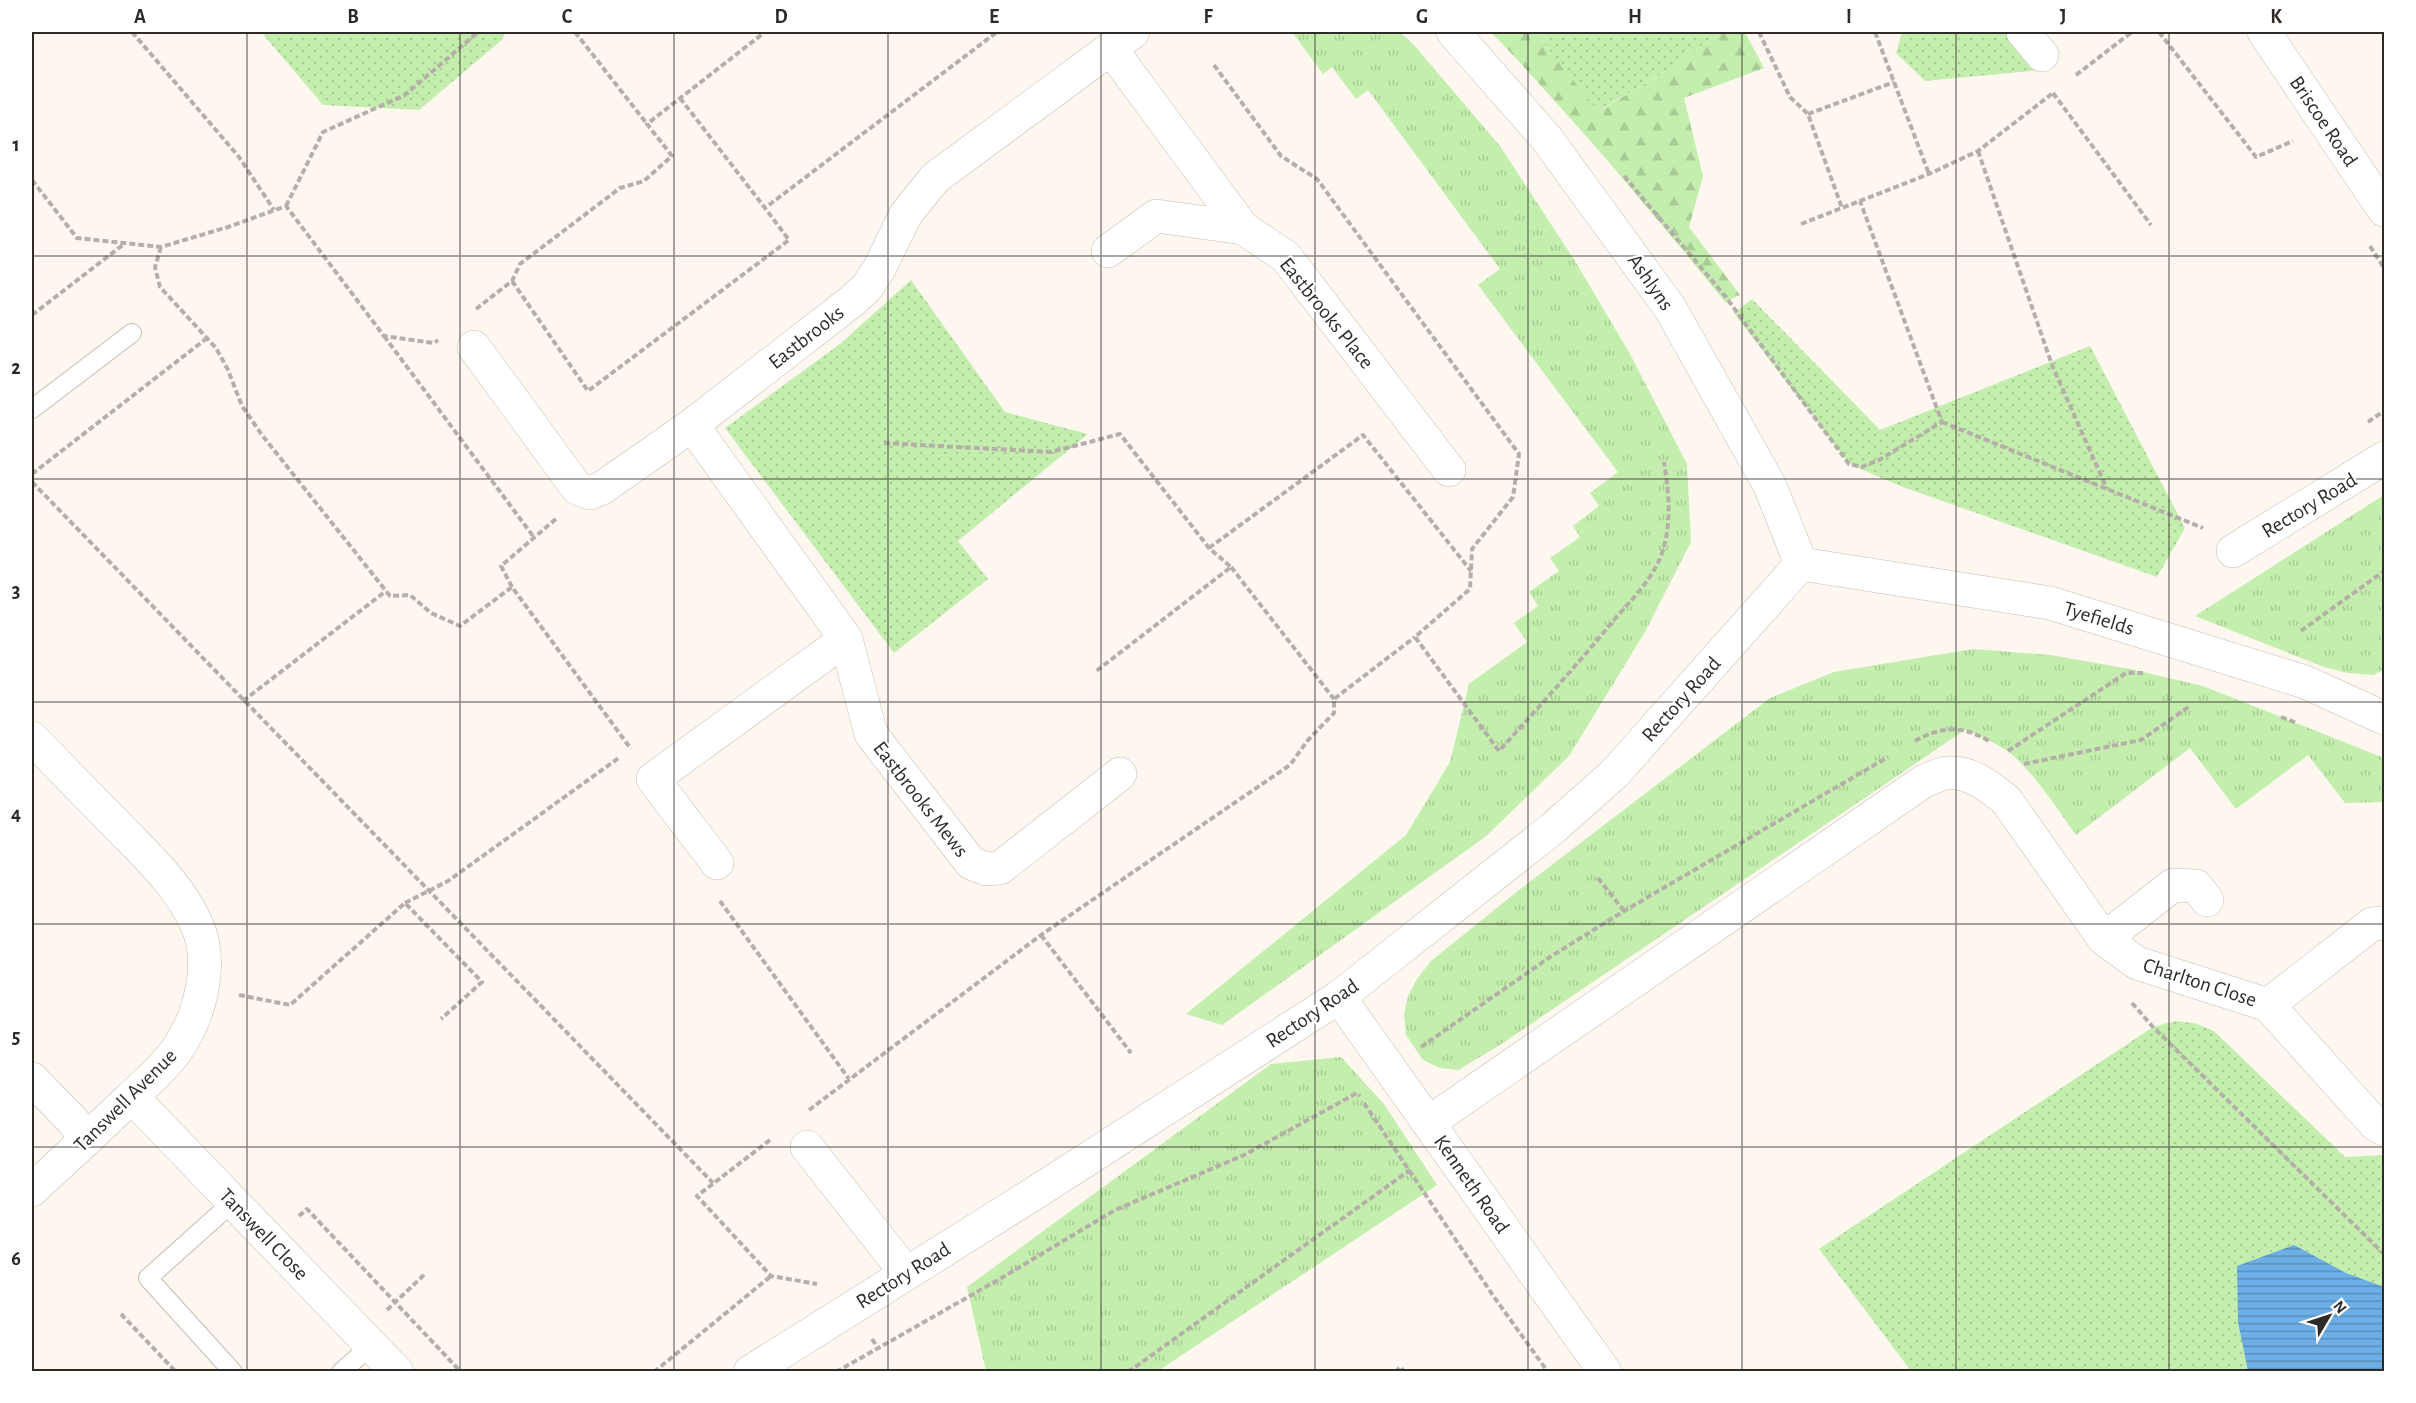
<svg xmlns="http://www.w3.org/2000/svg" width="2416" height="1403" font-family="'Alegreya Sans',sans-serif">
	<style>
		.grass { fill: url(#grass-tufts) }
		.forest { fill: url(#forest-firs) }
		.park { fill: url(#park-dots) }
		.water { fill: url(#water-rules) }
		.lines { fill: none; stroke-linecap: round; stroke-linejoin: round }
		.service-casing { stroke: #c5bcb5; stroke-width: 20 }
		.minor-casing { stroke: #c5bcb5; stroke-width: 34 }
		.tertiary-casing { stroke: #c5bcb5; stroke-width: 34 }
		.path { stroke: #b5afa9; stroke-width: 4; stroke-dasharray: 6 3; stroke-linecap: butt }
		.service { stroke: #fff; stroke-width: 18 }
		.minor { stroke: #fff; stroke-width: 33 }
		.tertiary { stroke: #fff; stroke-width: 33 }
		.grid { fill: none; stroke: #2e2a27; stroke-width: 1.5; stroke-opacity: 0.55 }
		.labels { text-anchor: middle; stroke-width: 4.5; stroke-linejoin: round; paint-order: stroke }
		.street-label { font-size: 21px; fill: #2e2a27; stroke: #fff }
		.neatline { fill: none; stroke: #2e2a27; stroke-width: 2 }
		.grid-label { font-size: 20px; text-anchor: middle; font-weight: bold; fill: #2e2a27 }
	</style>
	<defs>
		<pattern id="grass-tufts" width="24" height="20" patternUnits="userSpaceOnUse" patternTransform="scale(1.5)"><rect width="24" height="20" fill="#c4eeae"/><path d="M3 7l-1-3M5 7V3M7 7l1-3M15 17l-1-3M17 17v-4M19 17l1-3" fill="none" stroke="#a9cc96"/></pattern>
		<pattern id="forest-firs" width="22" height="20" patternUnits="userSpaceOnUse" patternTransform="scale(1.5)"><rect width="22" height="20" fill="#c4eeae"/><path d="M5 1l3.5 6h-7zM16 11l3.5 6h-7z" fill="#a9cc96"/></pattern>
		<pattern id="park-dots" width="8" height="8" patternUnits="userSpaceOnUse" patternTransform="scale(1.5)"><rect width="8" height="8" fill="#c4eeae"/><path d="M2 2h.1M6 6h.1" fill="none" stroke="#a9cc96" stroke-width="1.8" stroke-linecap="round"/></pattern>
		<pattern id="water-rules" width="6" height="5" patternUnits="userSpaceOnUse" patternTransform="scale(1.5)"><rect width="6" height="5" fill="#6caee5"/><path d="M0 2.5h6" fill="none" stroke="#598eba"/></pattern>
	</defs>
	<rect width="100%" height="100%" fill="#fef7f0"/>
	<!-- grass -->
	<path class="grass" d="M 1292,32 L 1400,32 L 1414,45 L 1500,146 L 1575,261 L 1630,354 L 1687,464 L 1691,542 L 1645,632 L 1569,756 L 1485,837 L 1222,1025 L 1186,1014 L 1406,835 L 1450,762 L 1469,684 L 1527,642 L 1514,623 L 1538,606 L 1529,592 L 1559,571 L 1550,558 L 1580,537 L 1573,526 L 1599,506 L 1590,493 L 1618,472 L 1478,285 L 1500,269 L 1368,90 L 1356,99 L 1332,67 L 1323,74 Z
		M 2384,495 L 2384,670 L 2373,675 L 2348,673 L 2324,667 L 2195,616 Z
		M 1973,649 L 2051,655 L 2130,669 L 2203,686 L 2384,758 L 2384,802 L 2345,803 L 2308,755 L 2236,809 L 2190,748 L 2076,835 C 2057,809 2032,769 2007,751 C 1994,742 1979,736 1965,730 L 1500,1045 L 1458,1070 L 1440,1068 L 1423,1060 L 1406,1035 L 1404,1014 L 1408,996 L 1417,979 L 1431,961 L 1519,890 L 1770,698 L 1834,672 Z
		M 1341,1057 L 1384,1104 L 1437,1185 L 1158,1371 L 986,1371 L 967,1287 L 1271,1064 Z"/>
	<!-- forest -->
	<path class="forest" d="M 1491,32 L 1535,32 L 1599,111 L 1666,71 L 1721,32 L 1745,32 L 1764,68 L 1684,98 L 1703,176 L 1689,227 L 1740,295 L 1725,302 C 1650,209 1573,118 1491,32 Z"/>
	<!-- park -->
	<path class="park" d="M 261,32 L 505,32 L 503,39 L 419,110 L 323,105 Z
		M 1535,32 L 1721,32 L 1666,71 L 1598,111 Z
		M 1902,32 L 2012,32 L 2041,70 L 1925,81 L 1896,53 Z
		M 911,280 L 1005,412 L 1088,434 L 958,541 L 988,579 L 894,653 L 725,428 L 840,344 Z
		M 1752,299 L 1880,430 L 2090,346 L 2185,528 L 2157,577 L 1903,487 L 1849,464 L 1734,313 Z
		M 2175,1021 L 2194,1023 L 2214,1031 L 2345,1157 L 2384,1155 L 2384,1371 L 1911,1371 L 1819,1249 L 2153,1027 Z"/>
	<!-- water -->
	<path class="water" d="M 2294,1245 L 2346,1273 L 2384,1287 L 2384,1371 L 2248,1371 L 2238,1322 L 2237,1266 Z"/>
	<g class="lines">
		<defs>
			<path id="service" d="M 32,409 L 132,333
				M 233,1372 L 148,1278 L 233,1202
				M 341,1372 L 372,1345"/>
			<path id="minor" d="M 2023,32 L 2042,55
				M 2264,32 L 2384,210
				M 1111,49 L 1243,228 L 1286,257 L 1449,470
				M 1108,251 L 1156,216 L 1243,228
				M 474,347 L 577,488 L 590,493 L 602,488 L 692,425 L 852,301 L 867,287 L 879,269 L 906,214 L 935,178 L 1133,32
				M 692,425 L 846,639 L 871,734 L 971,863 L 986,869 L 1000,868 L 1120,774
				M 2233,551 L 2384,458
				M 32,738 C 60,767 89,797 118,826 C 147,856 180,886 197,925 C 214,964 200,1017 176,1051 C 163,1069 145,1084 128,1100 C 97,1130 64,1160 32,1190
				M 717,863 L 653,779 L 846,639
				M 2104,939 L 2173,885 L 2196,886 L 2207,900
				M 1339,997 L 1605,1372
				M 2268,1005 L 2372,924 L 2384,923
				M 32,1079 L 73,1121 L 86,1140
				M 132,1097 L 397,1372
				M 1428,1123 L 1924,781 C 1931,779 1939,774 1946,773 C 1969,770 1990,787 2006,800 L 2104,939 L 2137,963 L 2268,1005 L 2375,1124 L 2384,1129
				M 807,1147 L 906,1273"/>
			<path id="tertiary" d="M 1453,32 L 1547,139 L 1670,308 L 1770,486 L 1801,564
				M 1801,564 L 2050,603 L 2305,682 L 2384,718
				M 750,1372 L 1038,1191 L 1339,997 L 1552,829 L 1614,774 L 1801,564"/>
		</defs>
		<!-- service casing -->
		<use href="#service" class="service-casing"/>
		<!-- minor casing -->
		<use href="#minor" class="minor-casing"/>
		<!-- tertiary casing -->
		<use href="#tertiary" class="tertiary-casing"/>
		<!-- path -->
		<path class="path" d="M 132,32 L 239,157 L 274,210
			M 575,32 L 647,124
			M 1759,32 L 1790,97 L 1808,114 L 1842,208
			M 1875,32 L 1929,174
			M 2159,32 L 2256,157 L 2293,141
			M 1214,65 L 1281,156 L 1317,179 L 1519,454 L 1513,497 L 1472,549 L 1470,589 L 1415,637 L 1499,751 C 1538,708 1577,665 1614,620 C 1632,599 1653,579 1662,553 C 1672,523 1669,493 1664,462
			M 2076,75 L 2132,32
			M 2053,93 L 2151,225
			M 680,98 L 765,208 L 997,32
			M 1808,114 L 1894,82
			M 1978,151 L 2052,365 L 2107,489
			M 1624,176 L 1725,296 L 1849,464 L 1862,467 L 1879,460 L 1942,422 L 1860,201
			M 32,180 L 77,238 L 161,247 L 228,227 L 286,206 L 384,336 L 434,343 L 438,340
			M 286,206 L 323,132 L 405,95 L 478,32
			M 1801,224 L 1929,174 L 1978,151 L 2053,93
			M 2370,246 L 2384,268
			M 161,247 L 155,267 L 160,287 L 216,348 L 228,370 L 242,406 L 262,435 L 390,596 L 410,595 L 431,613 L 460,626 L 512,587 L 631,749
			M 512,281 L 588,391 L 789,240 L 765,208
			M 476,309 L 512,281 L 520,264 L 620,188 L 644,181 L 672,156 L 647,124 L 765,32
			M 32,315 L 124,244
			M 384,336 L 533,536
			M 1942,422 L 2203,528
			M 2368,422 L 2384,411
			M 884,443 L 1051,452 L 1120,434 L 1209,548 L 1231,567 L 1095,672
			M 32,474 L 207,338
			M 32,482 L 713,1183
			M 1209,548 L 1363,435 L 1471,571
			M 1231,567 L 1334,699
			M 512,587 L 501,566 L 557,518
			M 2301,631 L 2384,571
			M 243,701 L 386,591
			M 2281,717 L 2297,723
			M 1915,741 C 1942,726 1962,725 1989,741
			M 2008,751 L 2126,673 L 2143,673
			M 2024,764 L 2141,740 L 2190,706
			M 1598,878 L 1624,911
			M 720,901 L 849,1079
			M 405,903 L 448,881 L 620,757
			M 1041,935 L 1131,1053
			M 239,995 L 290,1005 L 405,903 L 482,982 L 441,1019
			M 2132,1003 L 2153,1027 L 2384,1254
			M 1421,1047 L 1550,957 L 1624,911 L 1888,757
			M 1364,1103 L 1494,1297 L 1548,1372
			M 809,1110 L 1041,935 L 1290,765 L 1308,740 L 1334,713 L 1334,699 L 1415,637
			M 770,1140 L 697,1196 L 771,1276 L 817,1284
			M 299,1216 L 307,1209 L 461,1372
			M 387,1310 L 426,1273
			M 121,1314 L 176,1372
			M 872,1339 L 878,1348
			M 654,1372 L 771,1276
			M 836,1372 L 998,1280 L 1115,1210 L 1244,1155 L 1357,1093 L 1360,1096
			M 1128,1372 L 1410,1170
			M 1395,1372 L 1401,1367 L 1404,1372"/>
		<!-- service -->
		<use href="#service" class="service"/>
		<!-- minor -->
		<use href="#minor" class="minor"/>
		<!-- tertiary -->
		<use href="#tertiary" class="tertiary"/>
	</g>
	<!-- grid -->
	<path class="grid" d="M 247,32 L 247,1372M 460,32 L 460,1372M 674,32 L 674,1372M 888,32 L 888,1372M 1101,32 L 1101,1372M 1315,32 L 1315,1372M 1528,32 L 1528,1372M 1742,32 L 1742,1372M 1956,32 L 1956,1372M 2169,32 L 2169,1372M 32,256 L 2384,256M 32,479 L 2384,479M 32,702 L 2384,702M 32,924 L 2384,924M 32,1147 L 2384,1147"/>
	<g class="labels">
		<!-- street labels -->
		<g class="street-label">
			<text transform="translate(2324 121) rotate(56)" y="7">Briscoe Road</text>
			<text transform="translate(1651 282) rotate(55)" y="7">Ashlyns</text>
			<text transform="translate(1327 313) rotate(51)" y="7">Eastbrooks Place</text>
			<text transform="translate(806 337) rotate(-38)" y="7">Eastbrooks</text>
			<text transform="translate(2309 505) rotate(-31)" y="7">Rectory Road</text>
			<text transform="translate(2099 618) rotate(17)" y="7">Tyefields</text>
			<text transform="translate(1681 699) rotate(-48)" y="7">Rectory Road</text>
			<text transform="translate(921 799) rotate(52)" y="7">Eastbrooks Mews</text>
			<text transform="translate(2200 982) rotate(18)" y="7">Charlton Close</text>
			<text transform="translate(1312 1013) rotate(-34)" y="7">Rectory Road</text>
			<text transform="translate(125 1100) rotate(-45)" y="7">Tanswell Avenue</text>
			<text transform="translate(1472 1184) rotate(55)" y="7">Kenneth Road</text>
			<text transform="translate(264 1234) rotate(46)" y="7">Tanswell Close</text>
			<text transform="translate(903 1275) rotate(-32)" y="7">Rectory Road</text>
		</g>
	</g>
	<!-- border -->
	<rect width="2416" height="1403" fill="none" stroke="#ffffff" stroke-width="66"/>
	<!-- north arrow -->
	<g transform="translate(2329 1316) rotate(51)" stroke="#ffffff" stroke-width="4.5" paint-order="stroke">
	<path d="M0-4.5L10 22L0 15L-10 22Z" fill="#2e2a27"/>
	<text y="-9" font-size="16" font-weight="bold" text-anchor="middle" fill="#2e2a27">N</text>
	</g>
	<rect x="33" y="33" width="2350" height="1337" class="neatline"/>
	<g class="grid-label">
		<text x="140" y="23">A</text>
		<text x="353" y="23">B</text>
		<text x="567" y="23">C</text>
		<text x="781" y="23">D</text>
		<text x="994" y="23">E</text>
		<text x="1208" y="23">F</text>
		<text x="1422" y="23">G</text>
		<text x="1635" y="23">H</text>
		<text x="1849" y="23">I</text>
		<text x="2063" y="23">J</text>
		<text x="2276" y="23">K</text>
		<text x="16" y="151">1</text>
		<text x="16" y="374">2</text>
		<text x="16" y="597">3</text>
		<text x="16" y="820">4</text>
		<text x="16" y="1043">5</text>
		<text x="16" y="1265">6</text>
	</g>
</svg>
